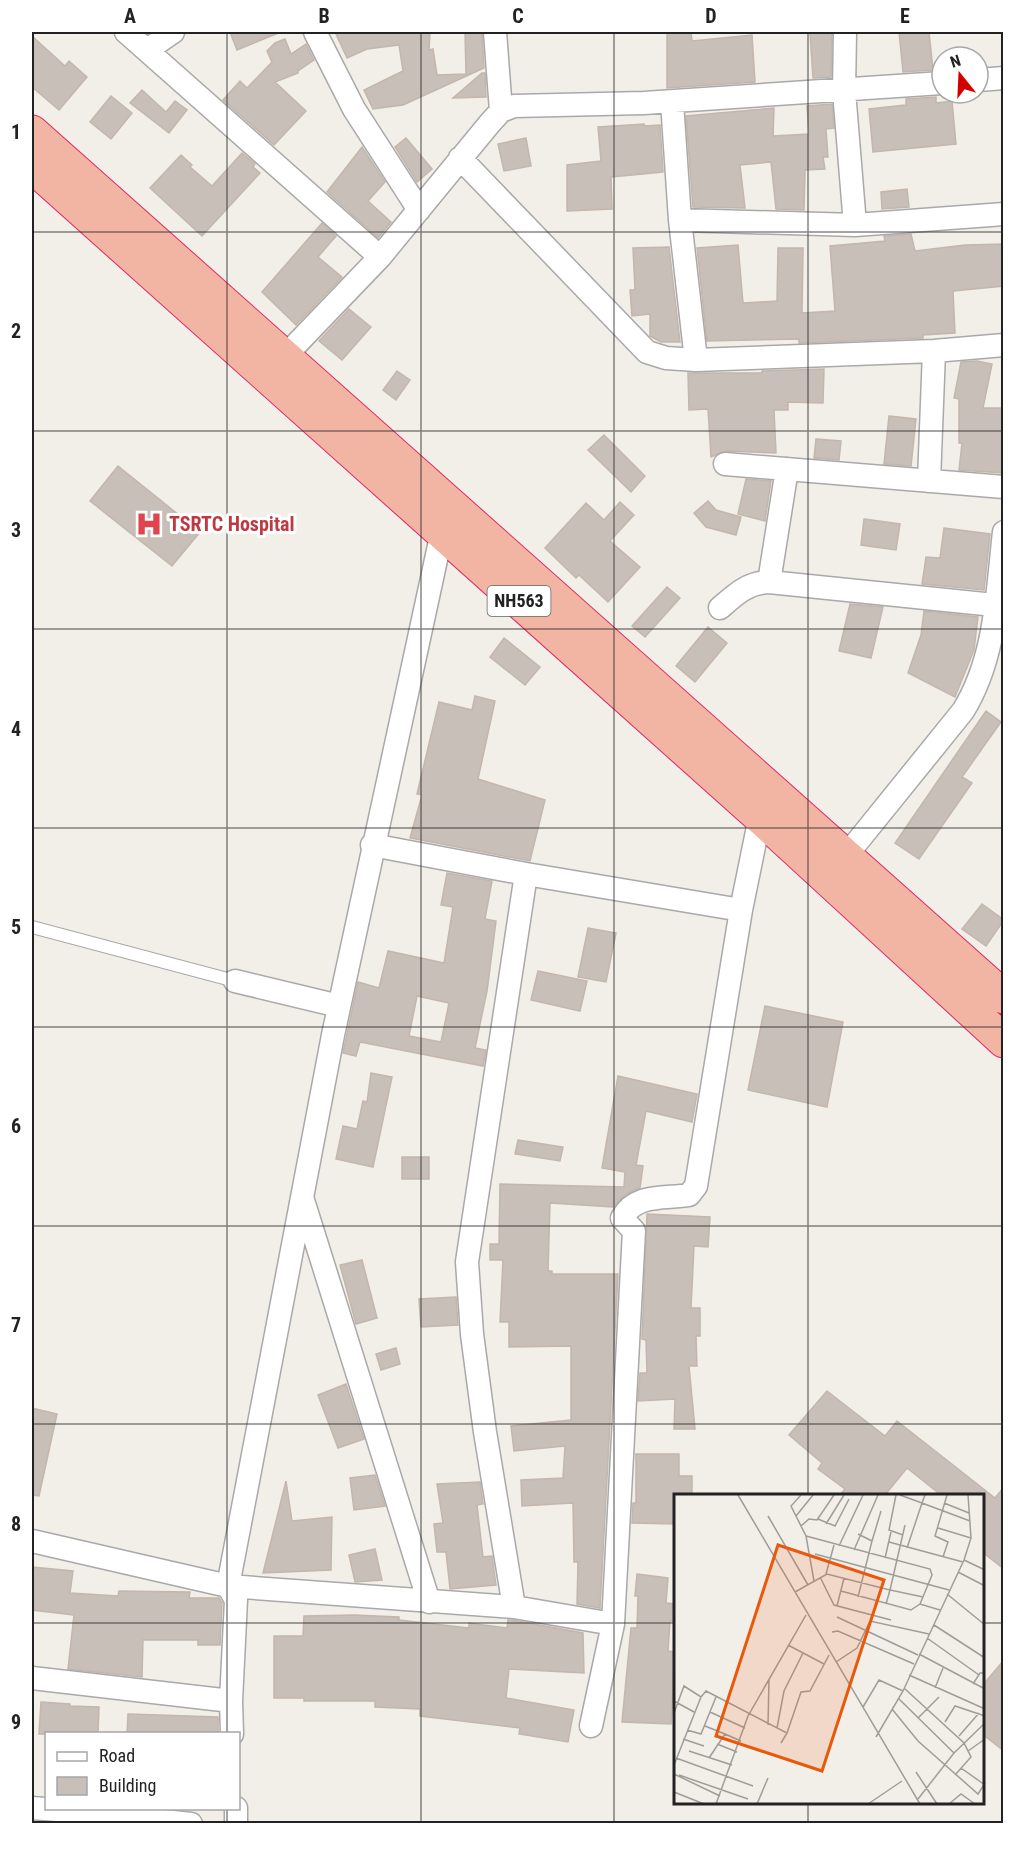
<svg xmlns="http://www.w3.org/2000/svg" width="1035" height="1855" font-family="'Roboto Condensed',sans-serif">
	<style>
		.building { fill: #c7bfb8; stroke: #c4b6ab; stroke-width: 1.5; fill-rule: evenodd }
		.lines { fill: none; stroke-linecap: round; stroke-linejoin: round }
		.service-casing { stroke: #a9a9a9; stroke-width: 14 }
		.minor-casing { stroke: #a9a9a9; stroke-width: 25 }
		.trunk-casing { stroke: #dc2a67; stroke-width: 35 }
		.service { stroke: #fff; stroke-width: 12 }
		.minor { stroke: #fff; stroke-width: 22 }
		.trunk { stroke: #f2b4a3; stroke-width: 33 }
		.grid { fill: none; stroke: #222; stroke-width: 1.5; stroke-opacity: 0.55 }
		.labels { text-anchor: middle; stroke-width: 6; stroke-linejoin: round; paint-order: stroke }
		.shield { fill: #fff; stroke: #646464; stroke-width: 1.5 }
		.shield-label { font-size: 18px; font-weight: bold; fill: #222 }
		.health-label { font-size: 20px; font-weight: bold; fill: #be3a42; stroke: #fff; text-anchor: start }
		.inset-road { fill: none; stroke: #9f9d99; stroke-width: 1.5 }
		.view { fill: #e8590c; fill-opacity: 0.15; stroke: #e8590c; stroke-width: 3 }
		.inset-edge { fill: none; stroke: #222; stroke-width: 3 }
		.neatline { fill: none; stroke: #222; stroke-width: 2 }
		.grid-label { font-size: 20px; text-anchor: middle; font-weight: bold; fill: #222 }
	</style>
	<rect width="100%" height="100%" fill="#f2efe9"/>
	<!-- building -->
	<path class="building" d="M 230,32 L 281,32 L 237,50 Z
		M 335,32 L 430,32 L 429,50 L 433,49 L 437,75 L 466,74 L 465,32 L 482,32 L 484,68 L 403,105 L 373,109 L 364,90 L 403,71 L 399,45 L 367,49 L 347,58 Z
		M 667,32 L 691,32 L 692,41 L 752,35 L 755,82 L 667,88 Z
		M 822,32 L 832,32 L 831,77 L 813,78 L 810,33 Z
		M 899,32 L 929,32 L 933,70 L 903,72 Z
		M 32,36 L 65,66 L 69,61 L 87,77 L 59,110 L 32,87 Z
		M 285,39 L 291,54 L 306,44 L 314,60 L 298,71 L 298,73 L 275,82 L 306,111 L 274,145 L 223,100 L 240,81 L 247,88 L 272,62 L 267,51 L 275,43 Z
		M 482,73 L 485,73 L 486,97 L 453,98 Z
		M 142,90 L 166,112 L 175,101 L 187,110 L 169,133 L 130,103 Z
		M 111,96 L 132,113 L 111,139 L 90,122 Z
		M 936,97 L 936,103 L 952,101 L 956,144 L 873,152 L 869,109 L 906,105 L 906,99 Z
		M 832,104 L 834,128 L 826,129 L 828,157 L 823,157 L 825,169 L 805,170 L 804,210 L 776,209 L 771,162 L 740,165 L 745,208 L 693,207 L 686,116 L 774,108 L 773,136 L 809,134 L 807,106 Z
		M 644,124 L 644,126 L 660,125 L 663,172 L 611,177 L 612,209 L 567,211 L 567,165 L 601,161 L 598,127 Z
		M 406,138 L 432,169 L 417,182 L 395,147 Z
		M 526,138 L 531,166 L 504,171 L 498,144 Z
		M 362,147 L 385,182 L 368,201 L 391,222 L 378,238 L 327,192 Z
		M 242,153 L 255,164 L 253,167 L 260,173 L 202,236 L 150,188 L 181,155 L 192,165 L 190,167 L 212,186 Z
		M 907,189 L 909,207 L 882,209 L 881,192 Z
		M 322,223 L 336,236 L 318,257 L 342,277 L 296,325 L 262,292 Z
		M 911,234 L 915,251 L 965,245 L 1004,244 L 1004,286 L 953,291 L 955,333 L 923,335 L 923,338 L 799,343 L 799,339 L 707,341 L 697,248 L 738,245 L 743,303 L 777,301 L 778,248 L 803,248 L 802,313 L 835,311 L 830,246 L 885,241 L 884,236 Z
		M 669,247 L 680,342 L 661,342 L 650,336 L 650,314 L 632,316 L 630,290 L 635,290 L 633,248 Z
		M 349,309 L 371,327 L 342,360 L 319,341 Z
		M 977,361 L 992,364 L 983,408 L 1004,408 L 1004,473 L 959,470 L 962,443 L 959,443 L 959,399 L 954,398 L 961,362 Z
		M 824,369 L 823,403 L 788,402 L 788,410 L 774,410 L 776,453 L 726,451 L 711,457 L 708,409 L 689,410 L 688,373 L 762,373 L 762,371 Z
		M 397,371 L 410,380 L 396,400 L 383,390 Z
		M 889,416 L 916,419 L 911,466 L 884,464 Z
		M 604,435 L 645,476 L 631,492 L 588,450 Z
		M 816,439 L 841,441 L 839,460 L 814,458 Z
		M 118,466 L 200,532 L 172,566 L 90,501 Z
		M 746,479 L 771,481 L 765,521 L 738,514 Z
		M 708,501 L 716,510 L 741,517 L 736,535 L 706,527 L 694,513 Z
		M 620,502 L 634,515 L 610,541 L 640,567 L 608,602 L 579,575 L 576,578 L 545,548 L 586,503 L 604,520 Z
		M 864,519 L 900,524 L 896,550 L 861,545 Z
		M 944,528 L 990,534 L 984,590 L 922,584 L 926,557 L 940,558 Z
		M 667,587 L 680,598 L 645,637 L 632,626 Z
		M 850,604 L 883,607 L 871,658 L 839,651 Z
		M 924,611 L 978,617 L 974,650 L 955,697 L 908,673 L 921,635 Z
		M 708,627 L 727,643 L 695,682 L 676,666 Z
		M 504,638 L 540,667 L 525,685 L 490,657 Z
		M 475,696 L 495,701 L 478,779 L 545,800 L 530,861 L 410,838 L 422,795 L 417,794 L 439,702 L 472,710 Z
		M 986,711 L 1001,722 L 962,777 L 972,783 L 919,859 L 895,843 Z
		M 447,873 L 492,881 L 485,919 L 496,921 L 487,991 L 475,1048 L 486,1050 L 483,1066 L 360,1042 L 356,1056 L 343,1053 L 358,982 L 379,988 L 388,951 L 444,963 L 453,907 L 441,905 ZM 417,996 L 449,1003 L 441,1042 L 409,1036 Z
		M 982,904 L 1004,920 L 986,946 L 962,929 Z
		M 588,928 L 616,933 L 606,982 L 578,977 Z
		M 538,971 L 587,981 L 580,1011 L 531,1000 Z
		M 765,1006 L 843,1022 L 827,1107 L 748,1090 Z
		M 371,1073 L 392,1077 L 373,1167 L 336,1159 L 343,1126 L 357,1129 L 363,1101 L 367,1102 Z
		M 618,1076 L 697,1094 L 692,1122 L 646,1111 L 636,1165 L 643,1166 L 640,1188 L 626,1194 L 613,1207 L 550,1203 L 548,1271 L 552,1271 L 552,1274 L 618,1274 L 600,1608 L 577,1604 L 578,1562 L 574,1562 L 573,1503 L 522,1506 L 521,1480 L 563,1478 L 565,1446 L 514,1451 L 511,1426 L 571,1420 L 571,1346 L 509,1347 L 509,1322 L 500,1322 L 503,1260 L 490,1260 L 490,1244 L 499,1244 L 500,1184 L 624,1187 L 625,1172 L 602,1168 Z
		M 518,1140 L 563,1147 L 560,1161 L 515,1154 Z
		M 402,1157 L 429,1157 L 429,1179 L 402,1179 Z
		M 647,1214 L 710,1217 L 708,1247 L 694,1246 L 691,1308 L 700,1308 L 700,1336 L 696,1336 L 697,1366 L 689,1366 L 695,1429 L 674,1429 L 675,1399 L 638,1401 L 640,1373 L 647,1373 L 646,1340 L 642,1339 Z
		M 362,1260 L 377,1318 L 356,1324 L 340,1265 Z
		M 456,1297 L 458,1325 L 421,1327 L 419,1299 Z
		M 396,1348 L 400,1364 L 381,1370 L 376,1354 Z
		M 346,1384 L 364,1439 L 338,1448 L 318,1395 Z
		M 827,1391 L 885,1436 L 897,1421 L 995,1498 L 1004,1487 L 1004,1569 L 982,1552 L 982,1495 L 941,1495 L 907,1468 L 885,1495 L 840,1495 L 845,1489 L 818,1469 L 822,1463 L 789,1435 Z
		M 32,1408 L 57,1414 L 39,1496 L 32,1495 Z
		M 636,1454 L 679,1454 L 679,1476 L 692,1476 L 692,1495 L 675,1495 L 675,1524 L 632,1523 L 633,1503 L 636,1503 Z
		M 375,1475 L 385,1506 L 354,1510 L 350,1478 Z
		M 286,1481 L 292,1521 L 332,1517 L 331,1570 L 263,1573 Z
		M 480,1482 L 483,1504 L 477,1505 L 483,1557 L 492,1556 L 496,1585 L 450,1589 L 446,1552 L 437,1552 L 434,1524 L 443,1523 L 437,1484 Z
		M 375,1549 L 382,1580 L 355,1582 L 349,1555 Z
		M 32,1567 L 73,1571 L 70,1593 L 118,1596 L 119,1591 L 190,1592 L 189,1598 L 219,1598 L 222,1603 L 220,1645 L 198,1645 L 198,1640 L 143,1640 L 142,1677 L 68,1669 L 74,1615 L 32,1610 Z
		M 637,1574 L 668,1578 L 666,1603 L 675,1604 L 675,1621 L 670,1621 L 668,1651 L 675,1652 L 671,1724 L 622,1722 L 631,1628 L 637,1628 L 638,1596 L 635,1596 Z
		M 354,1615 L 399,1617 L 399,1620 L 469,1628 L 469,1623 L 507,1628 L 508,1620 L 512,1620 L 583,1633 L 584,1673 L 509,1669 L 506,1698 L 574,1710 L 568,1742 L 519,1734 L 520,1728 L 420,1716 L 420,1709 L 375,1707 L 375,1701 L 304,1701 L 304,1698 L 274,1698 L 274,1636 L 303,1636 L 304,1616 Z
		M 1004,1660 L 1004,1751 L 982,1734 L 982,1686 Z
		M 41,1702 L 70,1704 L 70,1706 L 99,1707 L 98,1734 L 39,1734 Z
		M 128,1714 L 218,1717 L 218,1734 L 127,1734 Z"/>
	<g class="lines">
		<defs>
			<path id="service" d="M 32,927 L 235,981"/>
			<path id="minor" d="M 126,32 L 380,257
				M 315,32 L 354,109 L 419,210
				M 495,32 L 501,111
				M 845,32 L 844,91 L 855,225
				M 147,50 L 173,32
				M 978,80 L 1004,78
				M 672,102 L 680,220 L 696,360
				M 460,158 L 647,352 L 666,358 L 696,360 L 934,351 L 1004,345
				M 680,220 L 855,225 L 1004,214
				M 285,356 L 380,257 L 490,123 L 501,111 L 514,106 L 644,103 L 942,83
				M 725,464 L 1004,487
				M 929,481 L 934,351
				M 769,582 L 787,469
				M 720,608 C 736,594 747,583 769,582 L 1004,606
				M 372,845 L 526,874 L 741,910
				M 845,857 L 963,711 C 996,658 997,593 1004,532
				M 235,981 L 339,1006
				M 302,1197 L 429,1602
				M 32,1541 L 228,1586 L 514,1607 L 613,1624 L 591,1726
				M 514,1607 L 485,1432 L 472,1334 L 467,1262 L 526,874
				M 613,1624 L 634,1231 L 622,1218 C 636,1193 664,1199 689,1195 L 696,1186 L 741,910 L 760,817
				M 32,1678 L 231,1701
				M 232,1734 L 231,1701 L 236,1600 L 228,1586 L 333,1035 L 442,532
				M 32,1808 L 70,1811
				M 236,1808 L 236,1824
				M 66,1824 L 70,1811 L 191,1824"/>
			<path id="trunk" d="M 32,132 L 1004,997
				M 32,166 L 760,817 L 1004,1041"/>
		</defs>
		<!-- service casing -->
		<use href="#service" class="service-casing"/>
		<!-- minor casing -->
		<use href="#minor" class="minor-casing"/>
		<!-- trunk casing -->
		<use href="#trunk" class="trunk-casing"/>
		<!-- service -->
		<use href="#service" class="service"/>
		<!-- minor -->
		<use href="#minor" class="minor"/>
		<!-- trunk -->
		<use href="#trunk" class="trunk"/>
	</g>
	<!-- grid -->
	<path class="grid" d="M 227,32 L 227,1734M 421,32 L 421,1824M 614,32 L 614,1824M 808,32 L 808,1495M 32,232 L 1004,232M 32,431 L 1004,431M 32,629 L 1004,629M 32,828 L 1004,828M 32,1027 L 1004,1027M 32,1226 L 1004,1226M 32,1424 L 1004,1424M 32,1623 L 675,1623M 982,1623 L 1004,1623M 808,1802 L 808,1824M 227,1808 L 227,1824"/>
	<!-- icons -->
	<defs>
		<symbol id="hospital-bare" viewBox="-9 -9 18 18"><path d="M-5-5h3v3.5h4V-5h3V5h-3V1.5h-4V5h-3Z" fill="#e0444e" stroke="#fff" stroke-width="2.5" paint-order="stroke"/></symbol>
	</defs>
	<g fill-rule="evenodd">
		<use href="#hospital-bare" x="130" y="505" width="38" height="38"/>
	</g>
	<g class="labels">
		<!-- shield labels -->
		<rect class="shield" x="487.5" y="586" width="63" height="30" rx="4.5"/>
		<g class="shield-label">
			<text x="519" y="607">NH563</text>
		</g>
		<!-- health labels -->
		<g class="health-label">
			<text x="169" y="531">TSRTC Hospital</text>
		</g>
	</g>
	<!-- overview -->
	<g transform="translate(674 1494)">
		<rect width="310" height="310" fill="#f2efe9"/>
		<path class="inset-road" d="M 64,1 L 246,310M 127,1 L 117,12 L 132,42 L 140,87M 222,1 L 215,36 L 229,41M 226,1 L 248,9 L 233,54M 251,1 L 248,9 L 296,27M 270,9 L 295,19M 94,22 L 134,91M 122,22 L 139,1M 144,25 L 161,32 L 175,5M 152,30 L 170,1M 231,31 L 216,96 L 249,103M 127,32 L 135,25 L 143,26 L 160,1M 264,34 L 297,44M 132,42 L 256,75 L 258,81 L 246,110M 198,47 L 207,17M 215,48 L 289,68M 165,52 L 189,1M 180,56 L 204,1M 141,60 L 275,96M 269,63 L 274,48 L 261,42 L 273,1M 211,64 L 217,38M 290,66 L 311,76M 284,78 L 311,92M 152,80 L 160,51M 146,83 L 160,111 L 217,126M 167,97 L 237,116 L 246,110 L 266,116M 121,98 L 153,80 L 216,96 L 212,110M 273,100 L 311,131M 184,103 L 198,47 L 184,40M 163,112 L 170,84M 163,123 L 244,161M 260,131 L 311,164M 158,138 L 164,137 L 240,170M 253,144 L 305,181M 114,151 L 150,170M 245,160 L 311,195M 162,168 L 183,154 L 196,127 L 255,140M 235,181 L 311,215M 299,190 L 306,179 L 311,179M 230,194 L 290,249 L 297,263 L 281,281M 261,194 L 269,174M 225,205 L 280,259M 0,207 L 20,218M 189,213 L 205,186 L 229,197M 218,215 L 244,247 L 304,300 L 311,289M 36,218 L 71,234M 0,219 L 10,192 L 27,203 L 32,197 L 113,239 L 107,249M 244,224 L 265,203M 271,228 L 281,212 L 311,222M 94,231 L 95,185M 31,232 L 51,240M 103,234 L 110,197 L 129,159M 13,236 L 27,240 L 42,203M 113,239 L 127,198 L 136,197 L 155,161M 285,242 L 305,219M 202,243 L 229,197 L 290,66 L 297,44 L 294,1M 9,245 L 30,252M 43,250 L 63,258M 15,257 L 58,271M 294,257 L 311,245M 2,264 L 79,292M 35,264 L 51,240 L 67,247M 0,271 L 27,203M 287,274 L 311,291M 242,278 L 263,310M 0,280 L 46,302M 5,281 L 74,305M 0,298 L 30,310M 244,305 L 280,259 L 311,229M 42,310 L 74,222 L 132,121M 83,310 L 94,284M 194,310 L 228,287M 275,310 L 287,300 L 301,310"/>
		<path class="view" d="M 104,51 L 210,86 L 148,277 L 42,242 Z"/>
		<rect width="310" height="310" class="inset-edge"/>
	</g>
	<!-- border -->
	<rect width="1035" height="1855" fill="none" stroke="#ffffff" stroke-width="66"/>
	<!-- legend -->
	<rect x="45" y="1732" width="195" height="78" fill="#ffffff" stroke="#a7a7a7" stroke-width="1.5"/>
	<rect x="57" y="1752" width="30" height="9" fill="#ffffff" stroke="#a7a7a7" stroke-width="1.5"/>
	<text x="99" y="1762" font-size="18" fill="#222222">Road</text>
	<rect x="57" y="1777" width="30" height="18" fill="#c7bfb8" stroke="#a7a7a7" stroke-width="1.5"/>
	<text x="99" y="1792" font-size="18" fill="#222222">Building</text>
	<!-- north arrow -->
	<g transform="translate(960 75) rotate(342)"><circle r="28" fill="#ffffff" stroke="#a7a7a7" stroke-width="1.5"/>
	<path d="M0-4.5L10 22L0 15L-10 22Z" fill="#d40000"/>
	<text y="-9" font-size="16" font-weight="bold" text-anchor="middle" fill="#222222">N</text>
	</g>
	<rect x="33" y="33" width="969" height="1789" class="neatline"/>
	<g class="grid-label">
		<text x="130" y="23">A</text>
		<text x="324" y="23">B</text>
		<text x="518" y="23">C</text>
		<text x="711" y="23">D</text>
		<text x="905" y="23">E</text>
		<text x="16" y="139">1</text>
		<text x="16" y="338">2</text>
		<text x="16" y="537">3</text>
		<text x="16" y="736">4</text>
		<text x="16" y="934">5</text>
		<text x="16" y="1133">6</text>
		<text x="16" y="1332">7</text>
		<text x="16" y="1531">8</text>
		<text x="16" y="1729">9</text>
	</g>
</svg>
